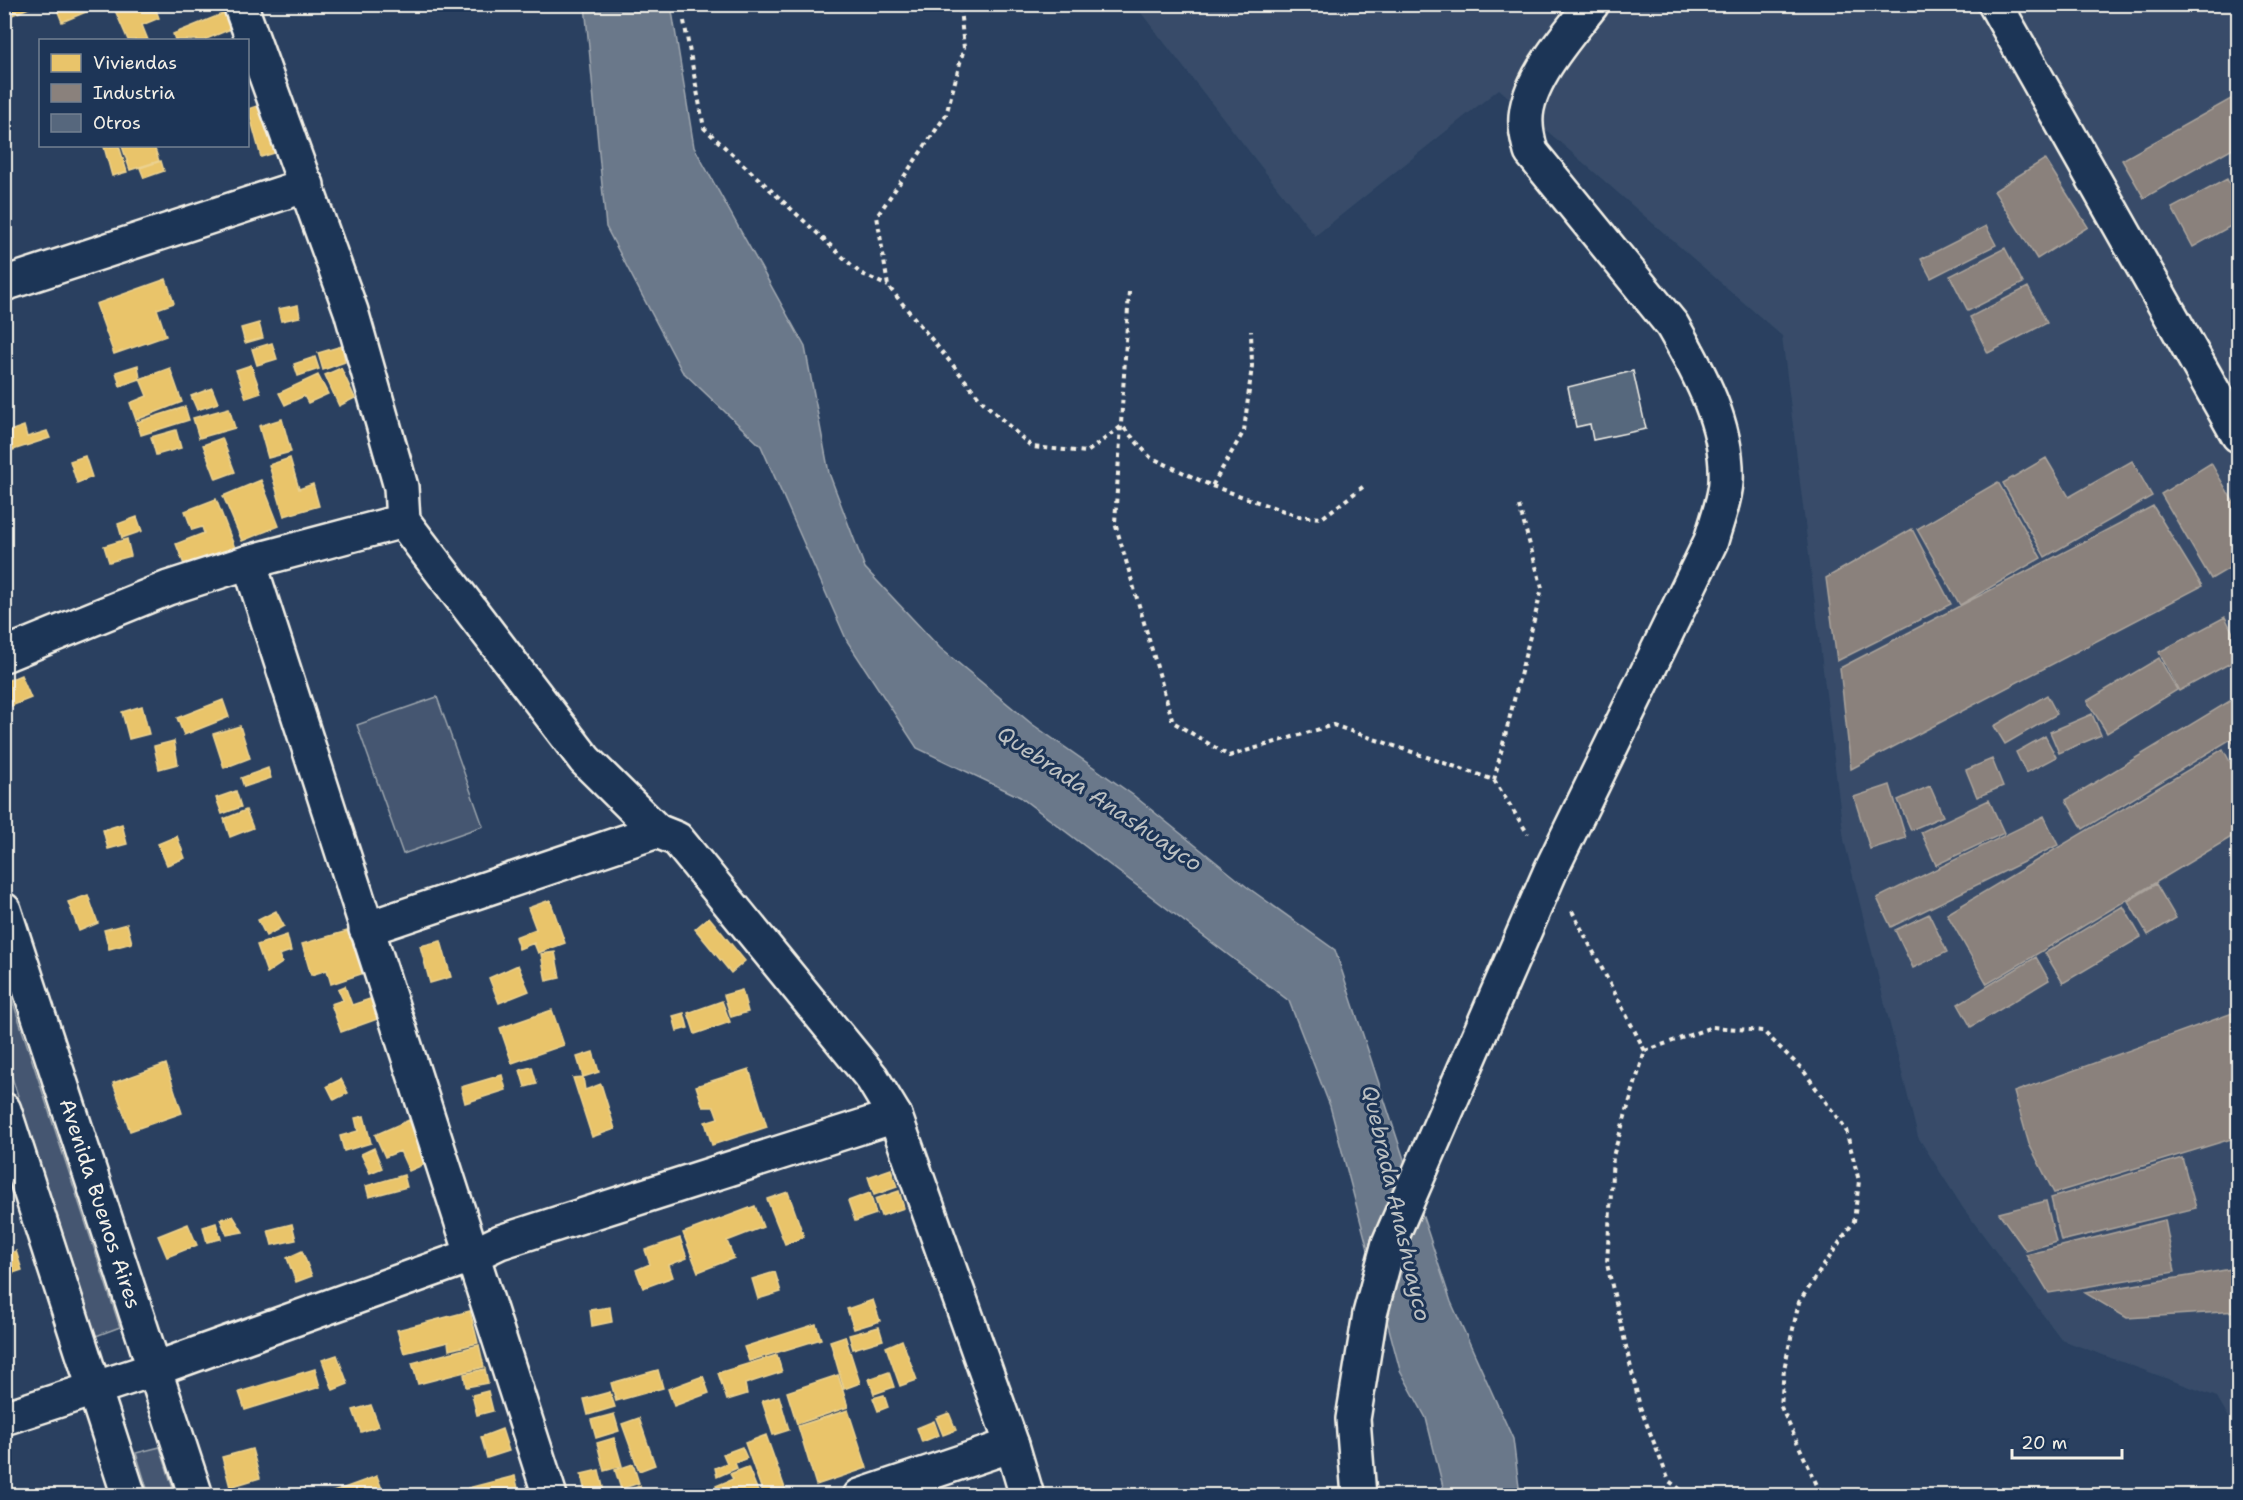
<svg xmlns="http://www.w3.org/2000/svg" width="2243" height="1500" font-family="'Shantell Sans',sans-serif">
	<style>
		.built { fill: #374c69 }
		.green { fill: #445771; stroke: #9ca4ac; stroke-width: 1.5 }
		.water { fill: #6a788a; stroke: #a1a8b0; stroke-width: 1.5 }
		.homes { fill: #e9c46a; stroke: #ecd290; stroke-width: 1.5 }
		.industry { fill: #8a817c; stroke: #aaa39c; stroke-width: 1.5 }
		.building { fill: #56677d; stroke: #f4f1e8; stroke-width: 1.5 }
		.lines { fill: none; stroke-linecap: round; stroke-linejoin: round }
		.minor-casing { stroke: #f4f1e8; stroke-width: 38 }
		.path { stroke: #f4f1e8; stroke-width: 4; stroke-dasharray: 4.5 4.5; stroke-linecap: butt }
		.minor { stroke: #1d3557; stroke-width: 33 }
		.labels { text-anchor: middle; stroke-width: 6; stroke-linejoin: round; paint-order: stroke }
		.street-label { font-size: 21px; fill: #f4f1e8; stroke: #1d3557 }
		.water-label { font-size: 22px; font-style: italic; fill: #bdc1c2; stroke: #1d3557 }
	</style>
	<rect width="100%" height="100%" fill="#2a4060"/>
	<filter id="ink" filterUnits="userSpaceOnUse"><feTurbulence type="fractalNoise" baseFrequency=".0167" numOctaves="2"/><feDisplacementMap in="SourceGraphic" scale="12" xChannelSelector="R" yChannelSelector="G"/><feConvolveMatrix kernelMatrix="1 2 1 2 8 2 1 2 1" color-interpolation-filters="sRGB"/></filter>
	<g filter="url(#ink)">
		<!-- built -->
		<path class="built" d="M 1135,5 L 2238,5 L 2238,1433 L 2217,1397 L 2062,1340 L 1963,1208 L 1918,1137 L 1844,840 L 1782,336 L 1499,89 L 1315,236 Z"/>
		<!-- green -->
		<path class="green" d="M 437,697 L 483,826 L 403,854 L 357,725 Z
			M 4,975 L 120,1327 L 96,1336 L 5,1056 Z
			M 160,1447 L 175,1495 L 149,1495 L 136,1453 Z"/>
		<!-- water -->
		<path class="water" d="M 585,5 L 671,5 L 694,147 L 805,347 L 829,473 L 865,568 L 940,648 L 1032,724 L 1133,795 L 1247,887 L 1335,950 L 1451,1302 L 1513,1439 L 1520,1495 L 1445,1495 L 1426,1418 L 1400,1370 L 1330,1106 L 1289,1001 L 1020,797 L 917,748 L 847,641 L 761,446 L 682,371 L 606,227 Z"/>
		<!-- homes -->
		<path class="homes" d="M 4,4 L 38,4 L 10,16 Z
			M 55,4 L 105,4 L 62,22 Z
			M 121,4 L 137,4 L 140,10 L 154,4 L 159,18 L 142,25 L 148,40 L 128,40 L 114,8 Z
			M 232,10 L 238,26 L 204,40 L 175,40 L 173,34 Z
			M 263,104 L 278,152 L 261,157 L 248,109 Z
			M 119,146 L 127,172 L 112,176 L 104,147 Z
			M 122,146 L 154,146 L 159,161 L 130,170 Z
			M 161,161 L 164,171 L 144,178 L 140,168 Z
			M 166,279 L 174,303 L 157,309 L 166,336 L 114,354 L 96,304 Z
			M 298,305 L 300,317 L 281,321 L 278,309 Z
			M 259,323 L 263,338 L 245,343 L 241,328 Z
			M 272,343 L 277,359 L 257,365 L 252,349 Z
			M 342,346 L 345,362 L 323,370 L 318,353 Z
			M 315,357 L 319,369 L 298,376 L 294,364 Z
			M 138,365 L 140,379 L 120,386 L 116,372 Z
			M 251,365 L 261,393 L 246,398 L 236,370 Z
			M 170,368 L 182,402 L 136,420 L 130,403 L 147,396 L 140,379 Z
			M 341,368 L 355,398 L 339,406 L 325,375 Z
			M 318,375 L 328,394 L 308,403 L 304,396 L 285,405 L 279,393 Z
			M 212,388 L 218,403 L 197,410 L 191,396 Z
			M 185,407 L 189,420 L 141,435 L 137,422 Z
			M 229,408 L 235,428 L 199,438 L 193,418 Z
			M 282,419 L 291,452 L 268,458 L 259,426 Z
			M 24,426 L 27,437 L 47,431 L 50,438 L 4,453 L 4,433 Z
			M 176,430 L 181,448 L 156,455 L 151,437 Z
			M 222,438 L 235,472 L 216,479 L 203,445 Z
			M 85,456 L 92,477 L 77,483 L 70,461 Z
			M 290,458 L 299,489 L 313,484 L 319,506 L 284,516 L 269,465 Z
			M 261,480 L 279,526 L 242,541 L 223,496 Z
			M 216,499 L 235,548 L 185,567 L 176,544 L 204,533 L 202,527 L 192,530 L 185,511 Z
			M 137,517 L 142,531 L 122,538 L 118,524 Z
			M 127,539 L 131,556 L 109,562 L 104,546 Z
			M 21,675 L 31,698 L 4,709 L 4,682 Z
			M 223,700 L 229,717 L 184,735 L 177,718 Z
			M 142,706 L 149,734 L 129,739 L 122,712 Z
			M 240,726 L 250,758 L 224,768 L 213,734 Z
			M 174,741 L 178,764 L 159,769 L 154,746 Z
			M 268,768 L 271,778 L 244,787 L 241,778 Z
			M 236,791 L 241,807 L 222,814 L 216,798 Z
			M 246,810 L 253,828 L 230,837 L 224,819 Z
			M 122,824 L 127,844 L 108,849 L 103,830 Z
			M 177,836 L 185,858 L 167,865 L 158,844 Z
			M 88,895 L 98,923 L 79,931 L 68,902 Z
			M 550,900 L 565,943 L 538,953 L 534,943 L 519,949 L 515,937 L 536,929 L 528,908 Z
			M 276,911 L 284,926 L 266,936 L 258,920 Z
			M 709,917 L 745,961 L 731,973 L 695,929 Z
			M 127,924 L 132,943 L 109,949 L 104,930 Z
			M 351,930 L 364,973 L 331,984 L 327,970 L 311,975 L 302,944 Z
			M 287,935 L 291,951 L 279,955 L 282,963 L 267,973 L 257,945 Z
			M 441,941 L 451,977 L 430,983 L 420,946 Z
			M 555,952 L 560,978 L 546,981 L 541,954 Z
			M 518,965 L 529,991 L 499,1003 L 489,978 Z
			M 345,986 L 352,1005 L 373,998 L 380,1018 L 341,1032 L 331,1004 L 343,1000 L 338,989 Z
			M 742,990 L 748,1012 L 731,1017 L 724,995 Z
			M 722,1001 L 730,1022 L 695,1034 L 688,1013 Z
			M 552,1010 L 564,1045 L 512,1063 L 500,1028 Z
			M 684,1013 L 688,1028 L 677,1031 L 673,1016 Z
			M 593,1052 L 599,1072 L 583,1077 L 577,1057 Z
			M 166,1064 L 182,1113 L 130,1131 L 113,1083 Z
			M 532,1067 L 537,1084 L 525,1087 L 520,1070 Z
			M 749,1069 L 767,1127 L 712,1145 L 705,1122 L 718,1118 L 714,1107 L 703,1107 L 696,1086 Z
			M 502,1075 L 506,1090 L 465,1103 L 461,1087 Z
			M 583,1077 L 585,1090 L 601,1084 L 615,1129 L 592,1137 L 573,1078 Z
			M 341,1079 L 348,1093 L 334,1100 L 327,1086 Z
			M 364,1116 L 371,1143 L 344,1151 L 340,1136 L 358,1131 L 355,1118 Z
			M 409,1120 L 427,1163 L 409,1171 L 400,1151 L 385,1157 L 375,1135 Z
			M 374,1148 L 382,1168 L 370,1173 L 361,1154 Z
			M 891,1169 L 897,1187 L 874,1195 L 868,1177 Z
			M 404,1175 L 407,1187 L 369,1197 L 366,1186 Z
			M 899,1191 L 904,1208 L 881,1216 L 875,1199 Z
			M 788,1192 L 804,1237 L 785,1244 L 767,1199 Z
			M 870,1193 L 876,1214 L 855,1221 L 848,1201 Z
			M 755,1206 L 763,1227 L 727,1241 L 734,1258 L 698,1272 L 683,1233 Z
			M 233,1216 L 243,1232 L 227,1235 L 220,1219 Z
			M 216,1223 L 221,1239 L 207,1242 L 203,1227 Z
			M 188,1224 L 197,1245 L 167,1257 L 158,1236 Z
			M 292,1224 L 296,1240 L 272,1245 L 268,1230 Z
			M 680,1238 L 687,1258 L 669,1265 L 673,1277 L 643,1288 L 636,1270 L 650,1264 L 645,1250 Z
			M 16,1251 L 22,1270 L 4,1276 L 4,1255 Z
			M 302,1251 L 312,1276 L 296,1282 L 287,1258 Z
			M 775,1272 L 781,1292 L 758,1299 L 752,1279 Z
			M 873,1300 L 880,1321 L 854,1329 L 847,1309 Z
			M 610,1307 L 612,1322 L 592,1326 L 590,1310 Z
			M 470,1311 L 478,1343 L 449,1350 L 448,1342 L 404,1353 L 397,1330 Z
			M 816,1324 L 821,1339 L 749,1361 L 744,1347 Z
			M 879,1327 L 883,1340 L 853,1349 L 849,1335 Z
			M 845,1336 L 860,1383 L 844,1389 L 830,1341 Z
			M 902,1340 L 917,1380 L 900,1386 L 886,1347 Z
			M 479,1345 L 484,1367 L 418,1384 L 412,1363 Z
			M 337,1355 L 348,1384 L 333,1390 L 322,1360 Z
			M 777,1355 L 782,1372 L 745,1384 L 747,1394 L 727,1400 L 718,1373 Z
			M 315,1369 L 320,1387 L 245,1410 L 239,1392 Z
			M 485,1369 L 488,1383 L 466,1387 L 464,1374 Z
			M 658,1370 L 663,1388 L 616,1401 L 611,1383 Z
			M 889,1372 L 894,1387 L 874,1394 L 869,1379 Z
			M 838,1375 L 848,1407 L 797,1424 L 787,1392 Z
			M 703,1376 L 709,1393 L 674,1406 L 668,1389 Z
			M 488,1391 L 493,1411 L 477,1415 L 472,1395 Z
			M 610,1392 L 615,1407 L 588,1415 L 584,1399 Z
			M 884,1395 L 888,1407 L 878,1411 L 873,1398 Z
			M 779,1396 L 789,1430 L 773,1435 L 762,1401 Z
			M 371,1405 L 379,1426 L 361,1432 L 353,1410 Z
			M 848,1410 L 867,1468 L 816,1485 L 798,1426 Z
			M 949,1413 L 956,1430 L 943,1435 L 936,1418 Z
			M 614,1414 L 619,1431 L 596,1438 L 591,1420 Z
			M 639,1418 L 655,1465 L 639,1471 L 622,1424 Z
			M 934,1421 L 939,1435 L 922,1442 L 917,1428 Z
			M 502,1429 L 509,1451 L 487,1458 L 481,1437 Z
			M 766,1435 L 787,1494 L 783,1496 L 764,1496 L 745,1443 Z
			M 614,1438 L 622,1466 L 604,1471 L 597,1443 Z
			M 742,1447 L 747,1458 L 735,1463 L 737,1468 L 717,1477 L 715,1468 L 727,1463 L 723,1454 Z
			M 252,1449 L 260,1478 L 230,1487 L 222,1457 Z
			M 633,1464 L 639,1483 L 621,1489 L 615,1470 Z
			M 748,1467 L 760,1496 L 720,1496 L 716,1486 L 733,1479 L 730,1474 Z
			M 599,1470 L 605,1496 L 586,1496 L 581,1474 Z
			M 377,1476 L 384,1494 L 322,1496 Z
			M 515,1476 L 520,1496 L 470,1496 L 468,1488 Z
			M 640,1486 L 643,1496 L 611,1496 Z"/>
		<!-- industry -->
		<path class="industry" d="M 2060,4 L 2076,4 L 2064,12 Z
			M 2238,95 L 2238,145 L 2144,198 L 2122,160 Z
			M 2045,159 L 2088,227 L 2037,259 L 1994,191 Z
			M 2227,179 L 2238,199 L 2238,222 L 2193,247 L 2172,208 Z
			M 1986,226 L 1996,245 L 1931,278 L 1921,259 Z
			M 2005,248 L 2023,283 L 1968,311 L 1950,276 Z
			M 2028,287 L 2047,323 L 1988,353 L 1970,317 Z
			M 2046,458 L 2069,497 L 2132,461 L 2152,496 L 2045,557 L 2003,483 Z
			M 2211,463 L 2238,510 L 2238,563 L 2211,579 L 2161,494 Z
			M 1998,482 L 2041,558 L 1960,605 L 1917,529 Z
			M 2153,506 L 2202,586 L 1851,769 L 1840,668 Z
			M 1912,529 L 1951,604 L 1837,661 L 1826,578 Z
			M 2225,617 L 2238,643 L 2238,659 L 2179,691 L 2159,652 Z
			M 2159,658 L 2177,690 L 2107,733 L 2087,701 Z
			M 2047,695 L 2057,714 L 2005,744 L 1994,726 Z
			M 2238,696 L 2238,752 L 2231,739 L 2083,829 L 2066,800 Z
			M 2092,714 L 2101,735 L 2059,753 L 2050,732 Z
			M 2045,736 L 2056,757 L 2026,773 L 2016,752 Z
			M 2223,749 L 2238,776 L 2238,833 L 1987,984 L 1947,914 Z
			M 1992,759 L 2003,786 L 1977,797 L 1966,770 Z
			M 1890,785 L 1906,838 L 1870,849 L 1854,797 Z
			M 1930,786 L 1943,816 L 1911,830 L 1898,800 Z
			M 1989,800 L 2004,833 L 1936,865 L 1921,832 Z
			M 2044,816 L 2058,845 L 1891,927 L 1877,898 Z
			M 2156,884 L 2176,918 L 2148,935 L 2128,901 Z
			M 2123,906 L 2141,937 L 2063,983 L 2045,953 Z
			M 1929,914 L 1947,952 L 1913,968 L 1895,930 Z
			M 2036,957 L 2049,980 L 1971,1027 L 1958,1004 Z
			M 2238,1011 L 2238,1137 L 2054,1193 L 2029,1144 L 2014,1092 Z
			M 2182,1158 L 2196,1208 L 2061,1241 L 2051,1198 Z
			M 2046,1201 L 2056,1242 L 2026,1251 L 1999,1213 Z
			M 2165,1220 L 2175,1272 L 2049,1293 L 2026,1255 Z
			M 2238,1268 L 2238,1311 L 2127,1318 L 2085,1293 Z"/>
		<!-- building -->
		<path class="building" d="M 1633,371 L 1646,429 L 1593,440 L 1590,424 L 1576,427 L 1568,387 Z"/>
		<g class="lines">
			<defs>
				<g id="minor">
					<path d="M 1995,4 L 2238,435"/>
					<path d="M 4,284 L 307,185"/>
					<path d="M 403,521 L 585,760 L 657,831"/>
					<path d="M 249,562 L 550,1496"/>
					<path d="M 4,655 L 168,588 L 249,562 L 403,521 L 401,487 L 351,311 L 240,4"/>
					<path id="s1" d="M 4,910 L 196,1496"/>
					<path d="M 366,929 L 657,831 L 677,839 L 872,1078 L 895,1116 L 1012,1445 L 1027,1496"/>
					<path d="M 4,1110 L 129,1496"/>
					<path d="M 4,1418 L 155,1369 L 473,1255 L 500,1242 L 895,1116"/>
					<path d="M 860,1496 L 1012,1445"/>
					<path d="M 1359,1496 L 1353,1419 L 1370,1314 L 1389,1243 L 1551,870 L 1711,541 C 1716,522 1725,501 1726,482 C 1729,426 1699,372 1672,325 L 1531,152 C 1529,143 1526,133 1526,124 C 1523,84 1568,35 1592,4"/>
				</g>
			</defs>
			<!-- minor casing -->
			<use href="#minor" class="minor-casing"/>
			<!-- path -->
			<path class="path" d="M 960,8 L 964,48 L 946,115 L 877,216 L 888,286 L 983,402 L 1032,447 L 1087,452 L 1122,426 L 1150,457 L 1212,486 L 1244,431 L 1252,366 L 1251,331
				M 684,21 L 704,128 L 860,273 L 888,286
				M 1129,292 L 1115,523 L 1173,722 L 1229,756 L 1333,725 L 1494,780 L 1528,834
				M 1212,486 L 1298,516 L 1322,518 L 1364,486
				M 1494,780 L 1542,588 L 1519,506
				M 1572,911 L 1645,1051 L 1613,1156 L 1607,1264 L 1640,1407 L 1669,1481 L 1689,1496
				M 1645,1051 L 1712,1027 L 1763,1031 L 1803,1070 L 1846,1130 L 1859,1181 L 1854,1221 L 1799,1302 L 1784,1369 L 1781,1407 L 1822,1496"/>
			<!-- minor -->
			<use href="#minor" class="minor"/>
		</g>
	</g>
	<g class="labels">
		<!-- street labels -->
		<g class="street-label">
			<text dy="7" stroke="none"><textPath href="#s1" startOffset="309">Avenida Buenos Aires</textPath></text>
		</g>
		<!-- water labels -->
		<g class="water-label">
			<text transform="translate(1100 798) rotate(34)" y="8">Quebrada Anashuayco</text>
			<text transform="translate(1397 1203) rotate(77)" y="8">Quebrada Anashuayco</text>
		</g>
	</g>
	<!-- margin -->
	<rect width="2243" height="1500" fill="none" stroke="#1d3557" stroke-width="24"/>
	<rect x="12" y="12" width="2219" height="1476" fill="none" stroke="#f4f1e8" stroke-width="2" filter="url(#ink)"/>
	<!-- legend -->
	<rect x="39" y="39" width="210" height="108" fill="#1d3557" stroke="#738091" stroke-width="1.5"/>
	<rect x="51" y="54" width="30" height="18" fill="#e9c46a" stroke="#738091" stroke-width="1.5"/>
	<text x="93" y="69" font-size="18" fill="#f4f1e8">Viviendas</text>
	<rect x="51" y="84" width="30" height="18" fill="#8a817c" stroke="#738091" stroke-width="1.5"/>
	<text x="93" y="99" font-size="18" fill="#f4f1e8">Industria</text>
	<rect x="51" y="114" width="30" height="18" fill="#56677d" stroke="#738091" stroke-width="1.5"/>
	<text x="93" y="129" font-size="18" fill="#f4f1e8">Otros</text>
	<!-- scale -->
	<path d="M2012 1449v9h110v-9" fill="none" stroke="#f4f1e8" stroke-width="3"/>
	<text x="2021" y="1449" font-size="18" fill="#f4f1e8" stroke="#1d3557" stroke-width="4.5" paint-order="stroke">20 m</text>
</svg>
